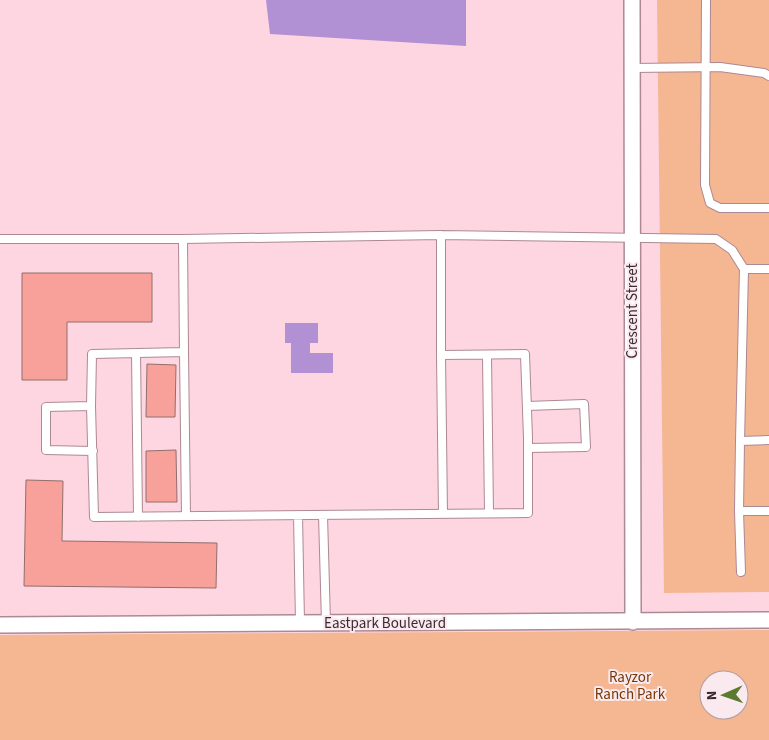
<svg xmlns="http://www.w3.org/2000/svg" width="769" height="740" font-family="'Source Sans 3',sans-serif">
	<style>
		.green { fill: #f5b692; fill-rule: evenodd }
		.water { fill: #b290d4 }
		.building { fill: #f8a19a; stroke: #926e6b }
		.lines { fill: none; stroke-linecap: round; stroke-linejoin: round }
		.service-casing { stroke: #ad8994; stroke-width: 10 }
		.minor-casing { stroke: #ad8994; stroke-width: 18 }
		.service { stroke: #fff; stroke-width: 8 }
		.minor { stroke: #fff; stroke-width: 15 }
		.labels { text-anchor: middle; stroke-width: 4; stroke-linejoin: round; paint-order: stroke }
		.street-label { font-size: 15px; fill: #3a2b30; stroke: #faeaef }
		.park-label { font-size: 15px; fill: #773602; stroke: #faeaef }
	</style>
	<rect width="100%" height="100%" fill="#fdd6e1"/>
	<!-- green -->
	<path class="green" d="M 657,0 L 769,0 L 769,592 L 664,593 Z
		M 769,630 L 769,740 L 0,740 L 0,635 ZM 709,680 L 739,680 L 739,710 L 709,710 Z"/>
	<!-- water -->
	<path class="water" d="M 266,0 L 466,0 L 466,46 L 270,34 Z
		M 285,323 L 318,323 L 318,343 L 310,343 L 310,353 L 333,353 L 333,373 L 291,373 L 291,343 L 285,343 Z"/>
	<!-- building -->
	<path class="building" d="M 22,273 L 152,273 L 152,322 L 67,322 L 67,380 L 22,380 Z
		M 147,364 L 176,365 L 175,417 L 146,417 Z
		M 176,450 L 177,502 L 146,502 L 146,451 Z
		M 26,480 L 63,481 L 62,541 L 217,543 L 216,588 L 24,586 Z"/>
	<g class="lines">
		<defs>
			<path id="service" d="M 706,0 L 705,185 L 710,203 L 720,208 L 769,208
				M 632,68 L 720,67 L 764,73 L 769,76
				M 441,235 L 441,355 L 525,354 L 528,438 L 528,513 L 94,517 L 91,406 L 92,354 L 184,352 L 183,239 Z
				M 441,235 L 716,239 L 732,250 L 744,269 L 769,269
				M 0,239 L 183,239
				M 184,352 L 186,516
				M 136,353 L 138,517
				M 441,355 L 443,514
				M 487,355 L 489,513
				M 91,406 L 46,407 L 46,450 L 93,451
				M 527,406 L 584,404 L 586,447 L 528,448
				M 740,441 L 744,269
				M 739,511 L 769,511
				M 298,515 L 300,623
				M 323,515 L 326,623
				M 741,572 L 739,511 L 740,441 L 769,440"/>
			<path id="minor" d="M 632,0 L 633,622
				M 0,625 L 769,620"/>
		</defs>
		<!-- service casing -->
		<use href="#service" class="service-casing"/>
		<!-- minor casing -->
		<use href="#minor" class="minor-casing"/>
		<!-- service -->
		<use href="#service" class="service"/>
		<!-- minor -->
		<use href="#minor" class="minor"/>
	</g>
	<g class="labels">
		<!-- street labels -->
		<g class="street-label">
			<text transform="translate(632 311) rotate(-90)" y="5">Crescent Street</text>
			<text x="385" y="628">Eastpark Boulevard</text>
		</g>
		<!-- park labels -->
		<g class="park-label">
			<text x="630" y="682">Rayzor<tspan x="630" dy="17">Ranch Park</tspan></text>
		</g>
	</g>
	<!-- north arrow -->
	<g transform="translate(724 695) rotate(268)"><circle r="24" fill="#faeaef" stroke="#ad9ea3"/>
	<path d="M0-4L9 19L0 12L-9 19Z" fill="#5b792f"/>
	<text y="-8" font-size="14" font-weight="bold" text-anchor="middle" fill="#3a2b30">N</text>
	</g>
</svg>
